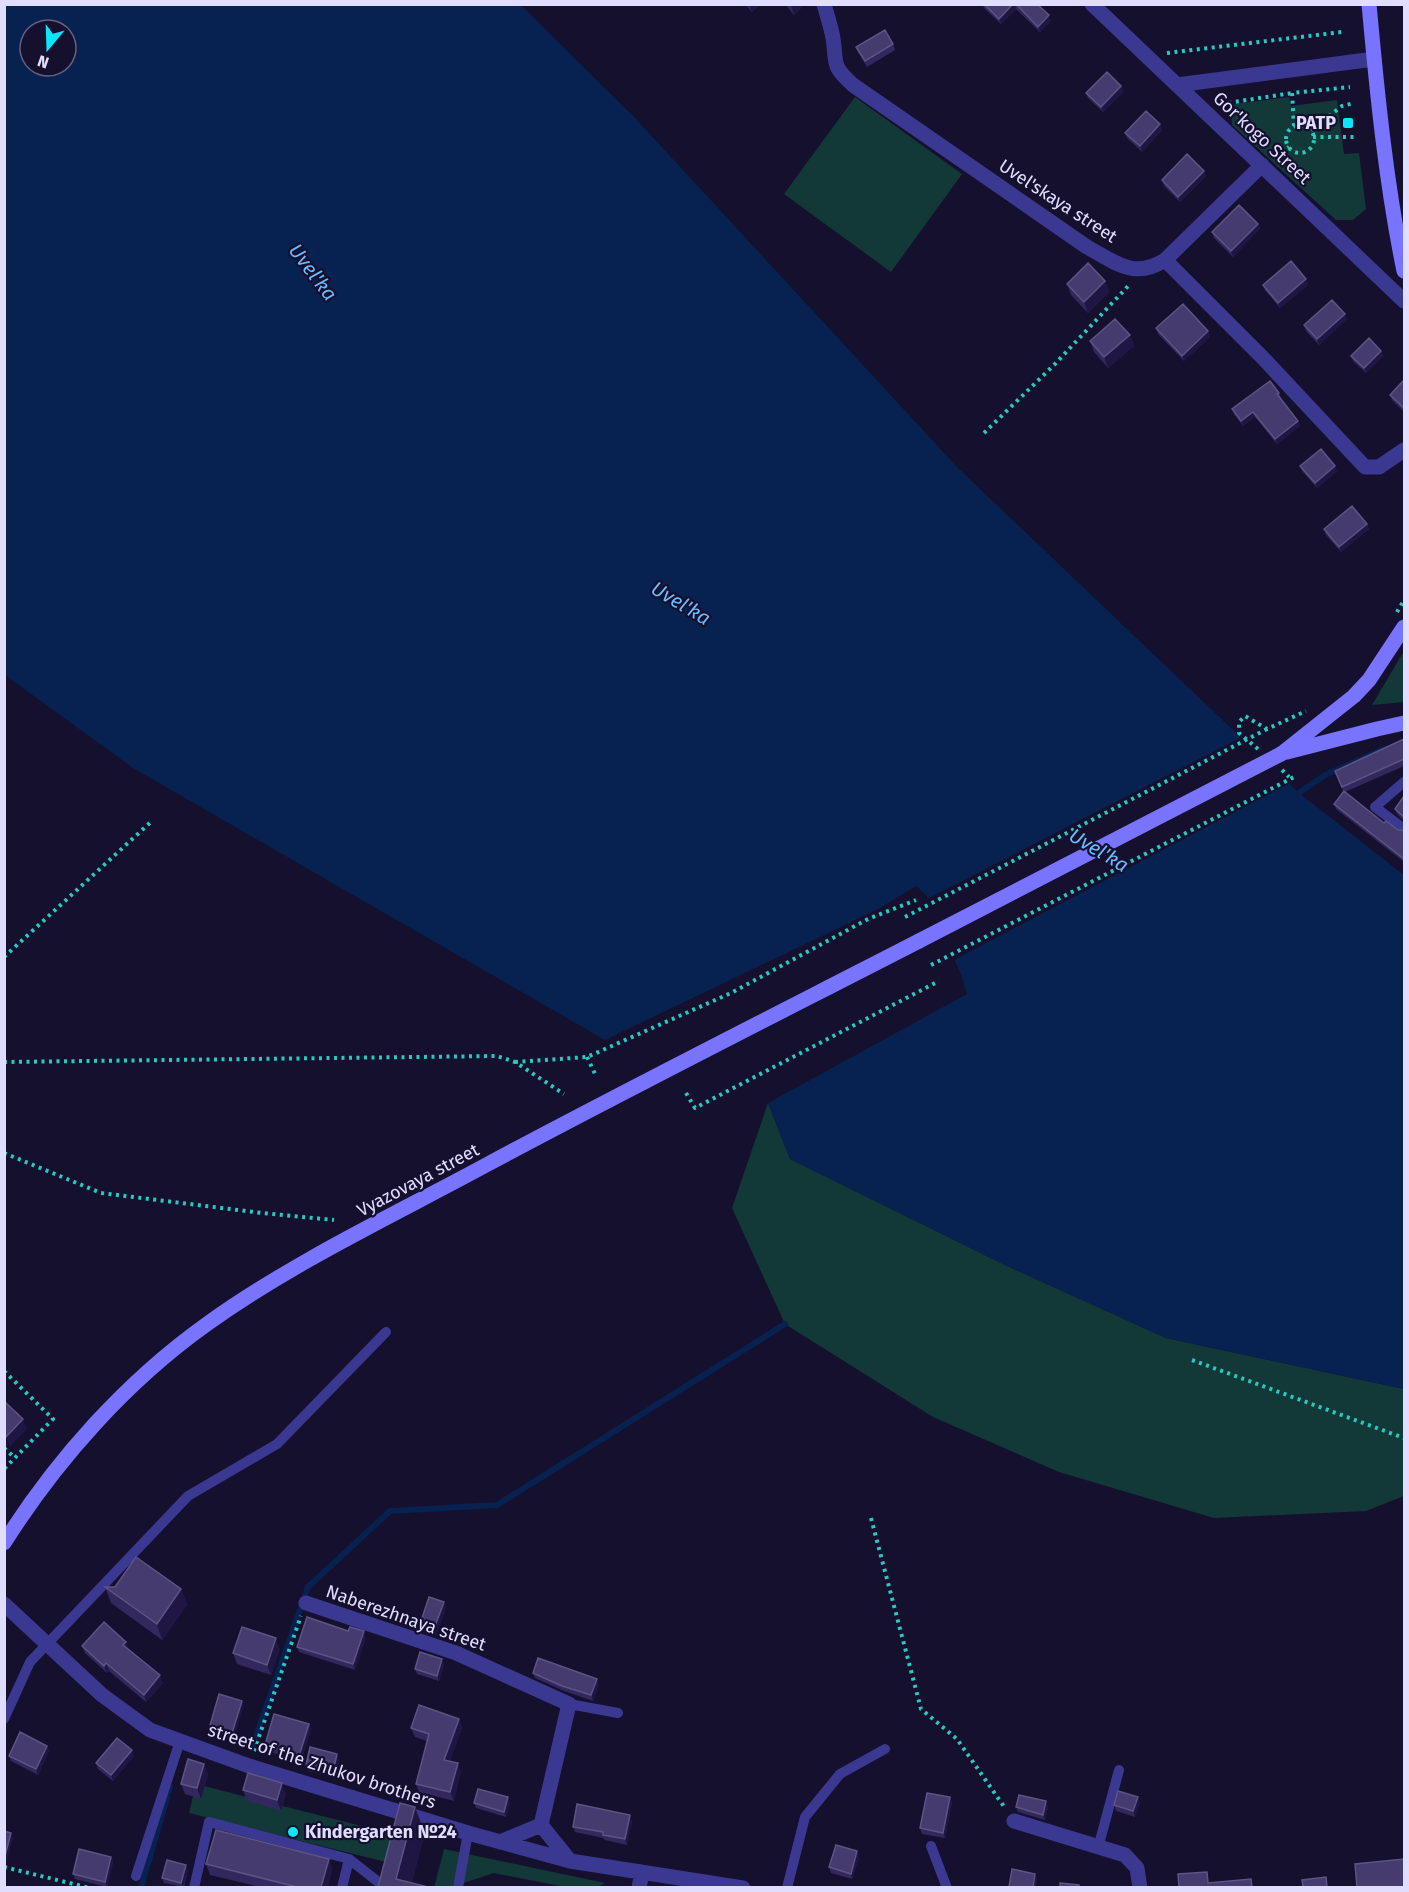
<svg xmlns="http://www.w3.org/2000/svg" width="1409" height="1892" font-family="'Fira Sans',sans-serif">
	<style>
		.green { fill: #123938 }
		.water { fill: #072250; fill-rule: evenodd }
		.pier { fill: #15102e }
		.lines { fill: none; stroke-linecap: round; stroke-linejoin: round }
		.stream { stroke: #072250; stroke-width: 6 }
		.path { stroke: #28c9bf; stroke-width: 4; stroke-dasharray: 3 4.5; stroke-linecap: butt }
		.lane { stroke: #3b3891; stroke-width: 10 }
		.street { stroke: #3b3891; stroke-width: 15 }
		.secondary { stroke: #7874ff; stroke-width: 15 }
		.path-bridge { stroke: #28c9bf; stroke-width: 4; stroke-dasharray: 3 4.5; stroke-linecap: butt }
		.secondary-bridge { stroke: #7874ff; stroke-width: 15 }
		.wall { fill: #32285d }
		.shaded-wall { fill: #1f1643 }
		.building { fill: #453b6f; stroke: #5d5485; stroke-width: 1.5 }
		.poi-dot { fill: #09e7ff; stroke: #15102e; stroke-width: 2 }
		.labels { text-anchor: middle; stroke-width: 4.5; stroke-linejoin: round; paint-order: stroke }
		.poi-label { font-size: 18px; font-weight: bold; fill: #e1ddff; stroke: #15102e; text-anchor: end }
		.street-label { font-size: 18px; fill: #e1ddff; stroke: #15102e }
		.water-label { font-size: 20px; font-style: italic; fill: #6bbbff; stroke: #15102e }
	</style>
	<rect width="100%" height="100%" fill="#15102e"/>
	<!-- green -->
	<path class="green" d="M 855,97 L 962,174 L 891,272 L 784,194 Z
		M 1289,97 L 1291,106 L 1337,100 L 1344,154 L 1359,153 L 1366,209 L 1353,220 L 1336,220 L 1232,125 L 1231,112 L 1235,104 Z
		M 1404,651 L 1404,702 L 1372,705 Z
		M 768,1103 L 790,1159 L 1005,1265 L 1166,1338 L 1404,1389 L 1404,1496 L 1366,1511 L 1214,1518 L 1059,1472 L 933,1417 L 785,1324 L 732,1208 Z
		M 196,1784 L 401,1836 L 394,1864 L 189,1813 Z
		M 444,1849 L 605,1883 L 598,1887 L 565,1887 L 494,1873 L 451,1887 L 434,1888 Z"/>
	<!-- water -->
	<path class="water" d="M 5,5 L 521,5 L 635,118 L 957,467 L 1299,793 L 1404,875 L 1404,1389 L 1166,1338 L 1005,1265 L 790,1159 L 768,1103 L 967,994 L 962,977 L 926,895 L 916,886 L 878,909 L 605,1040 L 133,768 L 5,675 ZM 30,30 L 66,30 L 66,66 L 30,66 Z"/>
	<!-- pier -->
	<path class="pier" d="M 1244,736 L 1292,782 L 952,961 L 925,900 Z"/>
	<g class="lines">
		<!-- stream -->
		<path class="stream" d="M 1293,797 L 1325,775 L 1384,749
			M 253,1745 L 308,1587 L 390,1511 L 497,1505 L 785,1324
			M 141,1888 L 170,1787"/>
		<!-- path -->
		<path class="path" d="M 1167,53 L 1342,32
			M 1221,104 L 1292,93
			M1286 139a14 14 0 1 1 28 0a14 14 0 1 1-28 0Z
			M 1294,126 L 1292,93 L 1350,87
			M 1311,130 L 1342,106 L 1354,103
			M 1313,137 L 1358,137
			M 1275,156 L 1289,147
			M 984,433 L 1055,364 L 1130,284
			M 1397,612 L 1404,600
			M 1258,749 L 1239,733 L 1239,722 L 1245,716 L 1267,729 L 1306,711
			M 1282,770 L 1289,777
			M 4,957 L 153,820
			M 931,965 L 1294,777
			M 587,1057 L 596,1076
			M 4,1062 L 497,1056 L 515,1062 L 564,1094
			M 515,1062 L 587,1057 L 731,993 L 868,919 L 916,900
			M 686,1093 L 695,1108 L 939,981
			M 4,1153 L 101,1193 L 262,1213 L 334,1220
			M 1192,1360 L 1404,1438
			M 4,1371 L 53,1419 L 4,1469
			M 4,1448 L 15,1458
			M 871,1518 L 921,1709 L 957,1739 L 1005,1808
			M 254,1751 L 301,1616
			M 4,1867 L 90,1888"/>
		<!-- lane -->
		<path class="lane" d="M 1404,782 L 1375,807 L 1404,829
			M 569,1704 L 618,1713
			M 4,1719 L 30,1662 L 188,1496 L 277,1444 L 386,1332
			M 931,1846 L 947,1888
			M 1098,1848 L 1119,1770
			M 136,1876 L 180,1741
			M 194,1888 L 209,1822 L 349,1859 L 386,1888
			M 342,1888 L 349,1859
			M 458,1888 L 468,1833
			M 787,1888 L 805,1817 L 840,1774 L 885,1749"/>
		<!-- street -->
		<path class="street" d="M 824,4 C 827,15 831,27 833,38 C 837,65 831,65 853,85 L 1087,247 C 1115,262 1134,280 1165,260 L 1263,358 L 1365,467 L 1379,467 L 1404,450
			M 1092,4 L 1404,301
			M 1177,85 L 1374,59
			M 1165,260 L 1262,165
			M 306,1603 L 456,1653 L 569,1704 L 541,1825 L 500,1842
			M 4,1604 L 102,1695 L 150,1730 L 180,1741 L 249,1766 L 468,1833 L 570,1861 L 743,1888
			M 1014,1821 L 1125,1855 L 1137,1868 L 1140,1888
			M 541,1825 L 570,1861
			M 639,1888 L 642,1872"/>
		<!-- secondary -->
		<path class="secondary" d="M 1369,4 C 1377,92 1386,184 1404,271
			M 1287,752 L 1377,729 L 1404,723
			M 1281,754 L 1354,696 L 1369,680 L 1404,627
			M 4,1543 C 57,1459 127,1381 207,1324 C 295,1261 394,1215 488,1164 C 630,1088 775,1015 919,941"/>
		<!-- path-bridge -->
		<path class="path-bridge" d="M 905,917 L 1267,729"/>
		<!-- secondary-bridge -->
		<path class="secondary-bridge" d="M 919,941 L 1281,754"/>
	</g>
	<!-- wall -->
	<path class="wall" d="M 745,4 L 760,4 L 752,12 Z
		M 785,4 L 805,4 L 794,15 Z
		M 983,4 L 1037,4 L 1051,21 L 1040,32 L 1016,9 L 1001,24 L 984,8 Z
		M 893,44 L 895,50 L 867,67 L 858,52 L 856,47 Z
		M 1121,86 L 1123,92 L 1103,112 L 1088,98 L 1086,93 Z
		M 1160,124 L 1162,130 L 1142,152 L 1127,138 L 1125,133 Z
		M 1206,176 L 1180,202 L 1164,186 L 1162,180 Z
		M 1258,224 L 1260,229 L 1233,257 L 1214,238 L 1212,232 Z
		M 1306,279 L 1308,285 L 1280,308 L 1265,290 L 1263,285 Z
		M 1105,281 L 1109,292 L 1088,313 L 1071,295 L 1067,284 Z
		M 1347,319 L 1319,345 L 1306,331 L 1304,325 Z
		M 1156,328 L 1208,331 L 1210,337 L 1184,361 L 1158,334 Z
		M 1130,335 L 1134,346 L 1108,368 L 1094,352 L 1090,341 Z
		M 1381,351 L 1383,356 L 1366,373 L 1353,361 L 1351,356 Z
		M 1404,380 L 1404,412 L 1392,400 L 1390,395 Z
		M 1279,393 L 1281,398 L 1280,399 L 1300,426 L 1277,444 L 1255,417 L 1243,426 L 1234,414 L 1232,409 Z
		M 1300,466 L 1337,471 L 1317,488 L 1302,471 Z
		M 1367,524 L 1369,529 L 1341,552 L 1326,535 L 1324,529 Z
		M 1404,739 L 1404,766 L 1345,792 L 1384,823 L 1398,830 L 1404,830 L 1404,867 L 1403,864 L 1404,862 L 1336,809 L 1334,804 L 1343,791 L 1337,777 Z
		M 1404,796 L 1404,821 L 1397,814 L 1395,809 Z
		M 105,1587 L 181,1589 L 187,1605 L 162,1640 L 111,1603 Z
		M 446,1607 L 436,1635 L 422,1630 L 420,1624 Z
		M 366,1637 L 355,1670 L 299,1652 L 297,1647 Z
		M 82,1646 L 129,1649 L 163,1683 L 146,1702 L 109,1671 L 107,1673 L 85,1653 Z
		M 280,1649 L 271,1675 L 237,1664 L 233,1653 Z
		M 444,1664 L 439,1681 L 417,1674 L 415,1669 Z
		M 533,1673 L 599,1684 L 593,1701 L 564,1691 L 535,1678 Z
		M 243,1706 L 233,1741 L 211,1735 L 209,1729 Z
		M 459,1719 L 462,1728 L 450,1761 L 461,1772 L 454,1801 L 419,1792 L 416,1784 L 427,1741 L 415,1737 L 411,1728 Z
		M 309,1724 L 311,1730 L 301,1761 L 267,1751 L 265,1745 Z
		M 49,1751 L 38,1775 L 11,1761 L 9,1756 Z
		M 134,1756 L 113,1781 L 98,1769 L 96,1763 Z
		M 339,1759 L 335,1777 L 308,1771 L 306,1765 Z
		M 204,1764 L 208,1775 L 201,1799 L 185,1794 L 181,1784 Z
		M 243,1790 L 286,1794 L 281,1811 L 247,1801 Z
		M 950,1797 L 952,1803 L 945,1838 L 922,1834 L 920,1828 Z
		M 1046,1801 L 1048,1807 L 1045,1820 L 1018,1812 L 1016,1807 Z
		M 1140,1802 L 1135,1817 L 1116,1811 L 1114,1805 Z
		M 474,1803 L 510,1803 L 506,1817 L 476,1808 Z
		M 632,1821 L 627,1845 L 605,1840 L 603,1838 L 575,1832 L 573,1827 Z
		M 111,1857 L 113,1862 L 107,1887 L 75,1879 L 73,1874 Z
		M 859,1857 L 852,1879 L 831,1873 L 829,1867 Z
		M 329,1859 L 332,1869 L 328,1887 L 260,1887 L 210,1875 L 206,1864 Z
		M 188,1870 L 184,1887 L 164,1883 L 162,1878 Z"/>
	<!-- shaded-wall -->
	<path class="shaded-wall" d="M 749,4 L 760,4 L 752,12 Z
		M 792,4 L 805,4 L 794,15 L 791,5 Z
		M 1013,4 L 1015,4 L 1016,9 L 1001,24 L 999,19 Z
		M 1049,15 L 1051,21 L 1040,32 L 1038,27 Z
		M 1121,86 L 1123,92 L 1103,112 L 1101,107 Z
		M 1160,124 L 1162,130 L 1142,152 L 1140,146 Z
		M 1204,171 L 1206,176 L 1180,202 L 1178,197 Z
		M 1258,224 L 1260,229 L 1233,257 L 1231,251 Z
		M 1306,279 L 1308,285 L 1280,308 L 1278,303 Z
		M 1105,281 L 1109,292 L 1088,313 L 1084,302 Z
		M 1345,314 L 1347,319 L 1319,345 L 1317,339 Z
		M 1208,331 L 1210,337 L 1184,361 L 1182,356 Z
		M 1130,335 L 1134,346 L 1108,368 L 1104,357 Z
		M 1381,351 L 1383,356 L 1366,373 L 1364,368 Z
		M 1253,412 L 1255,417 L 1243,426 L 1241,421 Z
		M 1298,421 L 1300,426 L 1277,444 L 1275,439 Z
		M 1335,466 L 1337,471 L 1317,488 L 1315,483 Z
		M 1367,524 L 1369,529 L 1341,552 L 1339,547 Z
		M 23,1419 L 27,1429 L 10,1447 L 6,1437 Z
		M 4,1435 L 8,1445 L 4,1449 Z
		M 181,1589 L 187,1605 L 162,1640 L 157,1624 Z
		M 444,1602 L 446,1607 L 436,1635 L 434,1629 Z
		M 364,1631 L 366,1637 L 355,1670 L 353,1664 Z
		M 276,1638 L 280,1649 L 271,1675 L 267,1665 Z
		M 126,1642 L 129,1649 L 123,1645 Z
		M 442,1659 L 444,1664 L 439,1681 L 437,1676 Z
		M 106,1663 L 109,1671 L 107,1673 L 104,1666 Z
		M 160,1675 L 163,1683 L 146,1702 L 144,1695 Z
		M 597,1679 L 599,1684 L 593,1701 L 591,1695 Z
		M 242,1701 L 243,1706 L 233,1741 L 231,1736 Z
		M 459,1719 L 462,1728 L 448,1768 L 444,1760 Z
		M 309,1724 L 311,1730 L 301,1761 L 299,1756 Z
		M 47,1746 L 49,1751 L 38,1775 L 36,1769 Z
		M 132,1750 L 134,1756 L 113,1781 L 111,1775 Z
		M 337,1754 L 339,1759 L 335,1777 L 333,1772 Z
		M 458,1763 L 461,1772 L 454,1801 L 450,1792 Z
		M 204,1764 L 208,1775 L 201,1799 L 197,1788 Z
		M 282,1783 L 286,1794 L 281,1811 L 277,1800 Z
		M 508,1797 L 510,1803 L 506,1817 L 504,1812 Z
		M 950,1797 L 952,1803 L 945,1838 L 943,1833 Z
		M 1138,1797 L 1140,1802 L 1135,1817 L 1133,1811 Z
		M 1046,1801 L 1048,1807 L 1045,1820 L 1043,1815 Z
		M 415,1807 L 425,1834 L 411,1887 L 396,1879 Z
		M 630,1815 L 632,1821 L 627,1845 L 625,1839 Z
		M 11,1833 L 13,1838 L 7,1861 L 5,1856 Z
		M 857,1851 L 859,1857 L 852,1879 L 851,1874 Z
		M 111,1857 L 113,1862 L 107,1887 L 105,1882 Z
		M 329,1859 L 332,1869 L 328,1887 L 321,1887 Z
		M 186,1865 L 188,1870 L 183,1887 L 181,1883 Z
		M 1035,1874 L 1037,1879 L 1036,1887 L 1033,1887 Z"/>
	<!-- building -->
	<path class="building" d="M 984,4 L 1013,4 L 999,19 Z
		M 1016,4 L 1037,4 L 1049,15 L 1038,27 Z
		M 885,30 L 893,44 L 865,61 L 856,47 Z
		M 1107,72 L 1121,86 L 1101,107 L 1086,93 Z
		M 1146,111 L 1160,124 L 1140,146 L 1125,133 Z
		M 1187,154 L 1204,171 L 1178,197 L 1162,180 Z
		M 1239,205 L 1258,224 L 1231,251 L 1212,232 Z
		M 1291,261 L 1306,279 L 1278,303 L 1263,285 Z
		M 1088,263 L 1105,281 L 1084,302 L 1067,284 Z
		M 1332,300 L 1345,314 L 1317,339 L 1304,325 Z
		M 1183,304 L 1208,331 L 1182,356 L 1156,328 Z
		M 1115,319 L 1130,335 L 1104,357 L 1090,341 Z
		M 1369,338 L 1381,351 L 1364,368 L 1351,356 Z
		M 1404,380 L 1404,408 L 1390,395 Z
		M 1270,381 L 1279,393 L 1277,394 L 1298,421 L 1275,439 L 1253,412 L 1241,421 L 1232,409 Z
		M 1321,449 L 1335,466 L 1315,483 L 1300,466 Z
		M 1352,506 L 1367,524 L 1339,547 L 1324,529 Z
		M 1404,739 L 1404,759 L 1342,787 L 1335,771 Z
		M 1344,791 L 1384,823 L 1386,821 L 1398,830 L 1404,830 L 1404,859 L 1334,804 Z
		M 1404,796 L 1404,817 L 1395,809 Z
		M 4,1401 L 23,1419 L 6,1437 L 4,1435 Z
		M 136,1557 L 181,1589 L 157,1624 L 105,1587 L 115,1587 Z
		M 429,1597 L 444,1602 L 434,1629 L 420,1624 Z
		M 307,1617 L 348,1631 L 350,1627 L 364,1631 L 353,1664 L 297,1647 Z
		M 104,1622 L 126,1642 L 123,1645 L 160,1675 L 144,1695 L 106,1663 L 104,1666 L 82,1646 Z
		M 242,1627 L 276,1638 L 267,1665 L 233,1653 Z
		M 420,1652 L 442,1659 L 437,1676 L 415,1669 Z
		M 538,1658 L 597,1679 L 591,1695 L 562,1686 L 533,1673 Z
		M 219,1694 L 242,1701 L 231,1736 L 209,1729 Z
		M 419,1705 L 459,1719 L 444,1760 L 458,1763 L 450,1792 L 416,1784 L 429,1734 L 411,1728 Z
		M 274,1714 L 309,1724 L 299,1756 L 265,1745 Z
		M 20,1732 L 47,1746 L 36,1769 L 9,1756 Z
		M 117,1738 L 132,1750 L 111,1775 L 96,1763 Z
		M 310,1747 L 337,1754 L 333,1772 L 306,1765 Z
		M 188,1759 L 204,1764 L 197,1788 L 181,1784 Z
		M 248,1773 L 282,1783 L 277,1800 L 243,1790 Z
		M 478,1789 L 508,1797 L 504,1812 L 474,1803 Z
		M 1118,1791 L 1138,1797 L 1133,1811 L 1114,1805 Z
		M 927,1793 L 950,1797 L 943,1833 L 920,1828 Z
		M 1019,1795 L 1046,1801 L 1043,1815 L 1016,1807 Z
		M 400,1803 L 415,1807 L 396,1879 L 428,1887 L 378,1887 Z
		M 577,1804 L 630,1815 L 625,1839 L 603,1835 L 603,1832 L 573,1827 Z
		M 216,1830 L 329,1859 L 321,1887 L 297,1887 L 206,1864 Z
		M 4,1831 L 11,1833 L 5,1856 L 4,1856 Z
		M 836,1845 L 857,1851 L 851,1874 L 829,1867 Z
		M 79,1849 L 111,1857 L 105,1882 L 73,1874 Z
		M 1404,1859 L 1404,1887 L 1357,1887 L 1355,1864 Z
		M 167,1860 L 186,1865 L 181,1883 L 162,1878 Z
		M 1012,1869 L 1035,1874 L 1033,1887 L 1009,1887 Z
		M 1207,1872 L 1208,1883 L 1251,1879 L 1252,1887 L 1179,1887 L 1178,1874 Z
		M 1326,1877 L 1327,1887 L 1303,1887 L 1302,1880 Z
		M 1060,1883 L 1079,1885 L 1079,1887 L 1060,1887 Z"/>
	<!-- markers -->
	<g class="poi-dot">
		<rect x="1342" y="117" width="12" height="12" rx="3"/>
		<circle cx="293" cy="1832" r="6"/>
	</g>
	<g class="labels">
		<!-- poi labels -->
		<g class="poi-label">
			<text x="1336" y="129">PATP</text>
			<text x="305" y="1838" text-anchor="start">Kindergarten №24</text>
		</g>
		<!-- street labels -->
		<g class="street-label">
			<text transform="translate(1262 138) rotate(43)" y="6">Gor'kogo Street</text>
			<text transform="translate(1058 201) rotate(33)" y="6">Uvel'skaya street</text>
			<text transform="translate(418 1180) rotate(-28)" y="6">Vyazovaya street</text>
			<text transform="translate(406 1618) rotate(19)" y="6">Naberezhnaya street</text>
			<text transform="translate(322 1766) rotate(18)" y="6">street of the Zhukov brothers</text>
		</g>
		<!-- water labels -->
		<g class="water-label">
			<text transform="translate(313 272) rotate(53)" y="7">Uvel'ka</text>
			<text transform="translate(681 603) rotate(31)" y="7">Uvel'ka</text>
			<text transform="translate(1099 850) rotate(31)" y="7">Uvel'ka</text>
		</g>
	</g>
	<!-- border -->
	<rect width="1409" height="1892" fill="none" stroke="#e1ddff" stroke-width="12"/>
	<!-- north arrow -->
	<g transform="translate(48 48) rotate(199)"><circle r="28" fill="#15102e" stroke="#676282" stroke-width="1.5"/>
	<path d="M0-4.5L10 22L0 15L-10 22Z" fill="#09e7ff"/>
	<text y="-9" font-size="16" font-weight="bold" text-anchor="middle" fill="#e1ddff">N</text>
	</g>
</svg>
